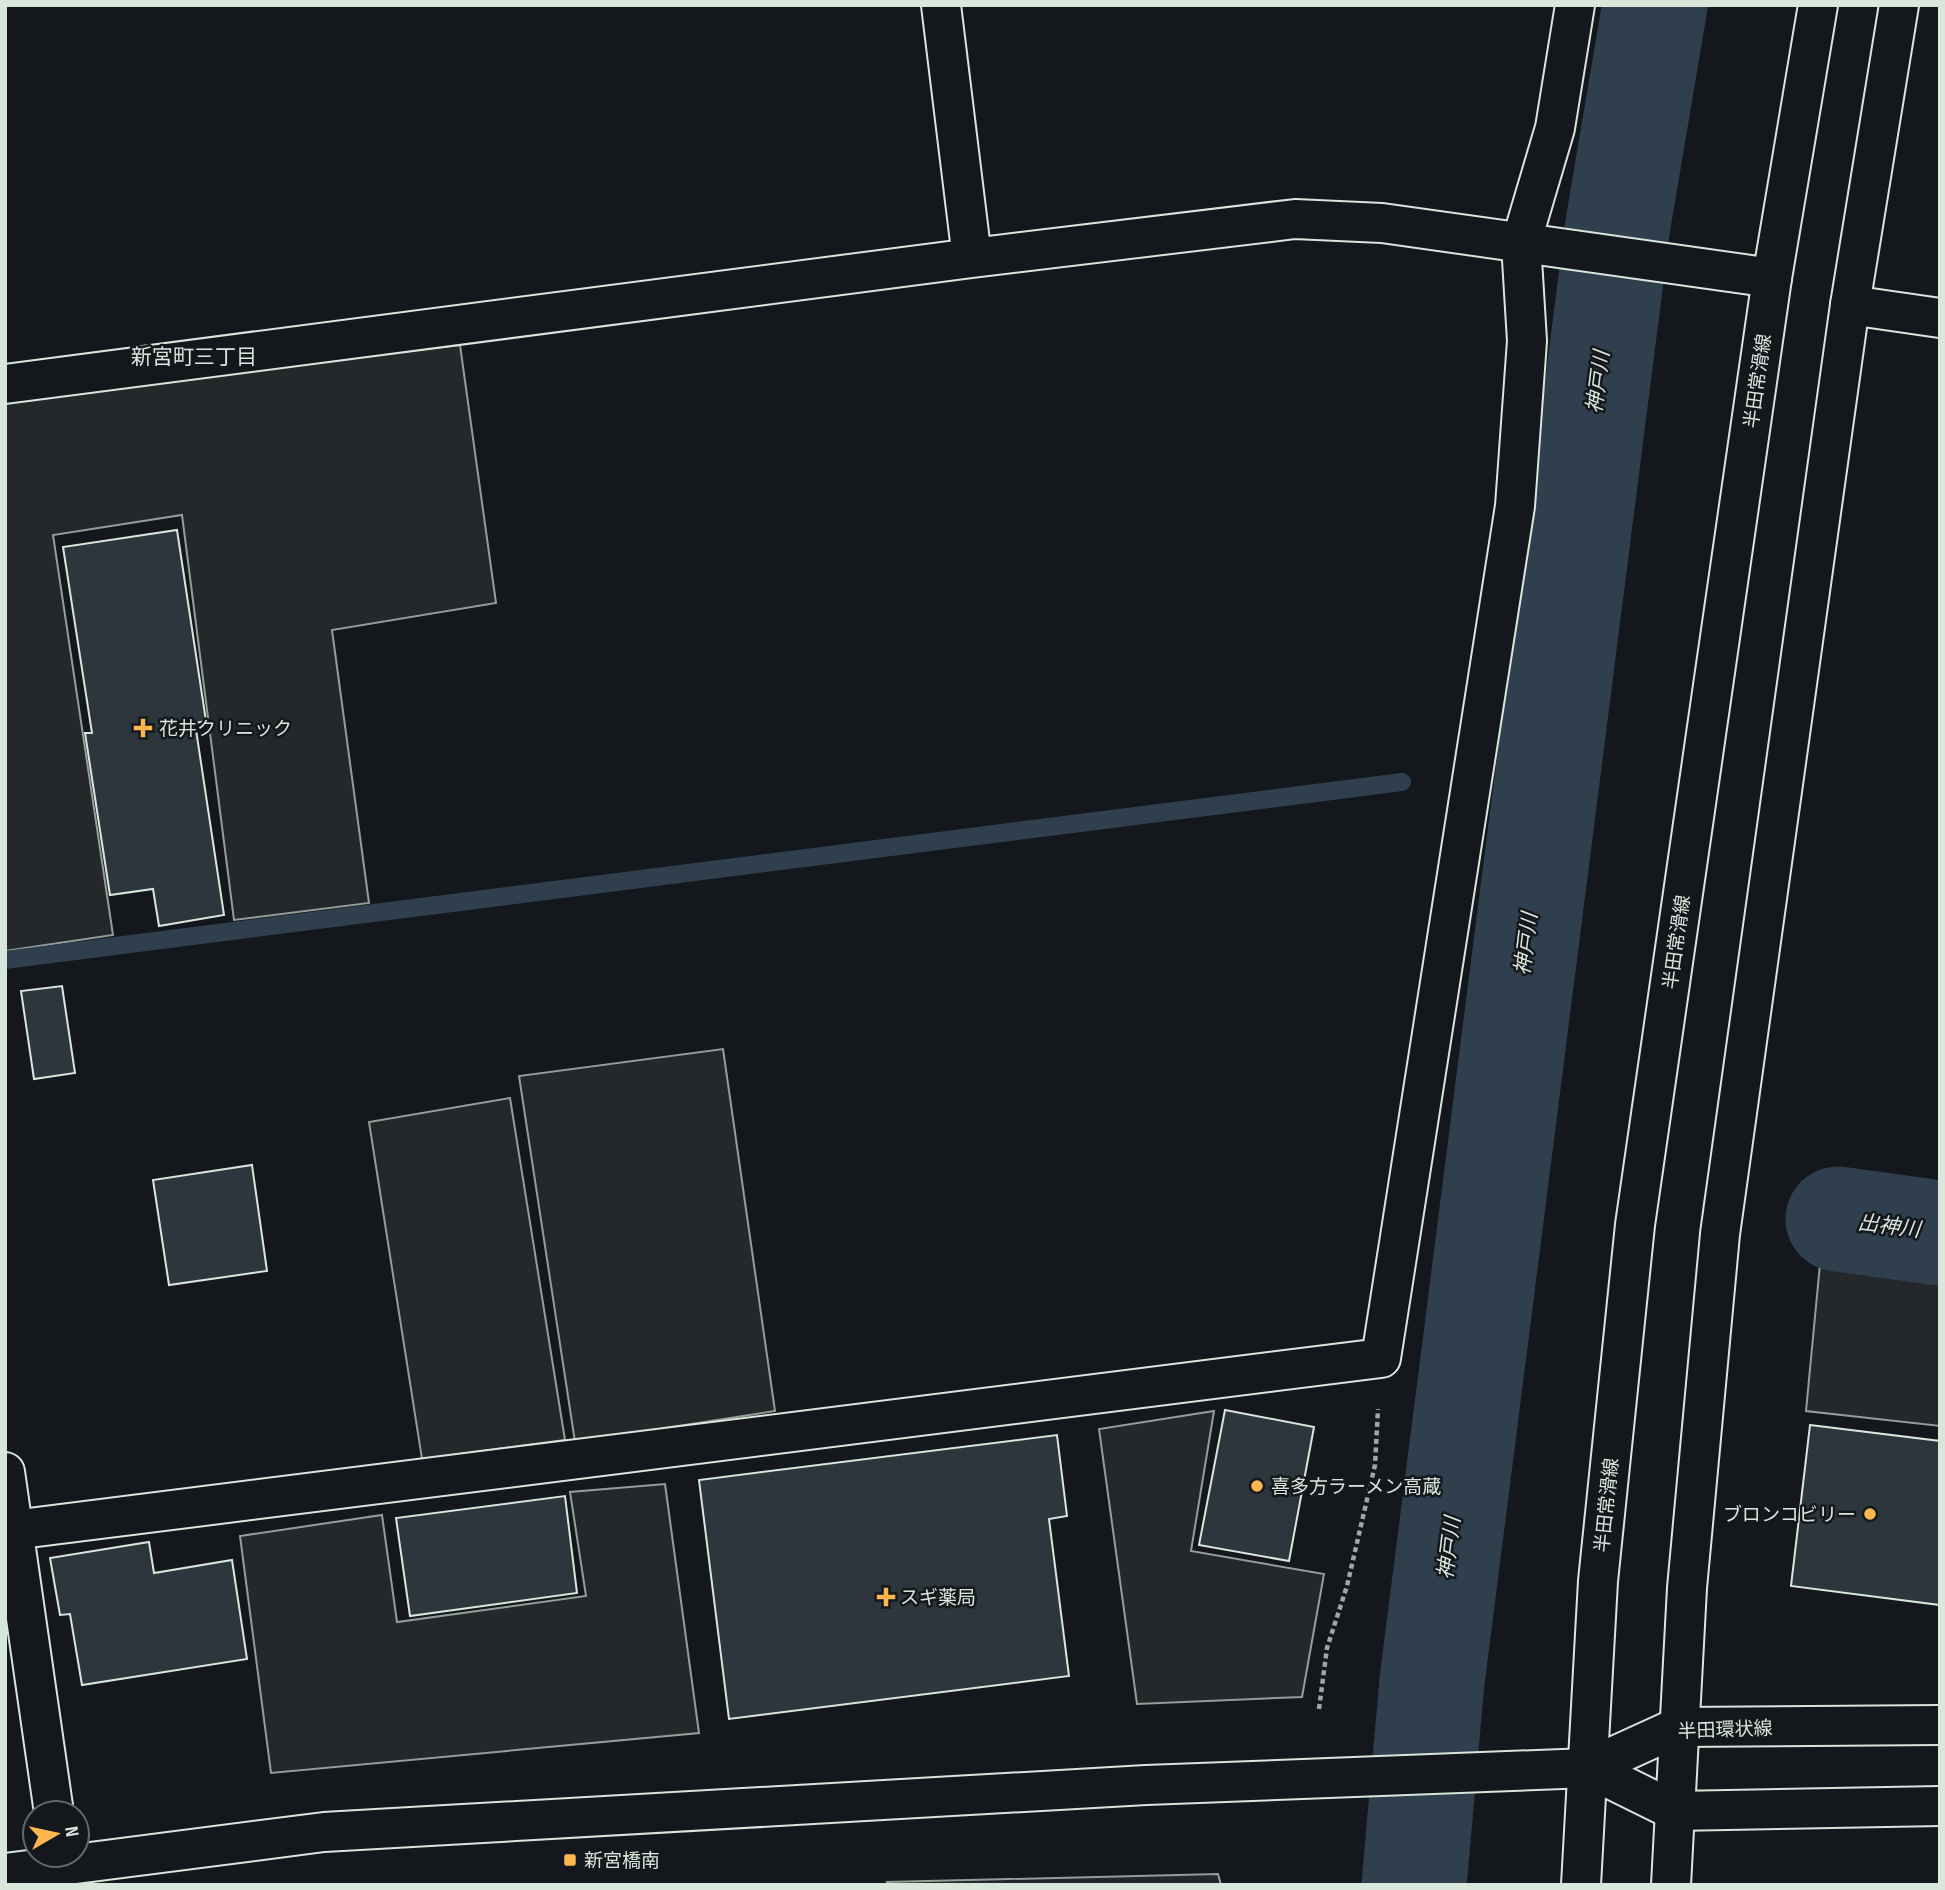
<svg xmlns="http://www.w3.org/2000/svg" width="1945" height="1890" font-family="'Sofia Sans Condensed','Noto Sans JP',sans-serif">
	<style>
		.parking { fill: #24282b; stroke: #939e99; stroke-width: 2 }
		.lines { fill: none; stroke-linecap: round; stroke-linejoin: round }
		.stream { stroke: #2f3f4d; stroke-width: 18 }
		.river { stroke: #2f3f4d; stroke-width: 105 }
		.building { fill: #2c363c; stroke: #d8e6dc; stroke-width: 2 }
		.street-casing { stroke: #d8e6dc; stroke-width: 42 }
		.secondary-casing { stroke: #d8e6dc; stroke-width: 42 }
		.primary-casing { stroke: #d8e6dc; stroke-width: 42 }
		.path { stroke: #9da8a2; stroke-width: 4.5; stroke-dasharray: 5 3.5; stroke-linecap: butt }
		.street { stroke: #14181c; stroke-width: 38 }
		.secondary { stroke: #14181c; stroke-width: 38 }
		.primary { stroke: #14181c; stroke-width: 38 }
		.poi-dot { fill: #ffb74d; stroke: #14181c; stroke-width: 2.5 }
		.labels { text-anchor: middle; stroke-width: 5; stroke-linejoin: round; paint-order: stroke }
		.street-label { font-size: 19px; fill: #d8e6dc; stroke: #14181c }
		.poi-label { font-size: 19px; fill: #d8e6dc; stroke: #14181c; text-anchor: start }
		.neighbourhood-label { font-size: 21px; fill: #d8e6dc; stroke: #14181c }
		.water-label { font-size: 21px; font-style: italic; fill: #d8e6dc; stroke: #14181c }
	</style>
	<rect width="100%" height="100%" fill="#14181c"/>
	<!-- parking -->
	<path class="parking" d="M 460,345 L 496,603 L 332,630 L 369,903 L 234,920 L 182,515 L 53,535 L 113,935 L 5,951 L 5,399 Z
		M 723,1049 L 775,1411 L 575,1442 L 519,1076 Z
		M 510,1098 L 565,1440 L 422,1459 L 369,1122 Z
		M 1820,1264 L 1940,1284 L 1940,1426 L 1806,1411 Z
		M 1214,1411 L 1191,1551 L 1324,1574 L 1302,1697 L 1137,1704 L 1099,1429 Z
		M 665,1484 L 699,1733 L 271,1773 L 240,1536 L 382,1515 L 397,1622 L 586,1596 L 570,1492 Z
		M 1218,1874 L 1221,1885 L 888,1885 L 887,1882 Z"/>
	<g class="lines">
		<!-- stream -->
		<path class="stream" d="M 5,960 L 1402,782"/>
		<!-- river -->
		<path class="river" d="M 1838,1219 L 1940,1233
			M 1414,1885 L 1432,1681 L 1618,224 L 1655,5"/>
	</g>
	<!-- building -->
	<path class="building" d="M 177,530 L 206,721 L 195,723 L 224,915 L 159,926 L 153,889 L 110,895 L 85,733 L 92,733 L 63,547 Z
		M 62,986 L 75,1073 L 34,1079 L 21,991 Z
		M 252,1165 L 267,1271 L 169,1285 L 153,1180 Z
		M 1225,1410 L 1314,1427 L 1289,1561 L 1199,1545 Z
		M 1810,1425 L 1940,1441 L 1940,1605 L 1791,1586 Z
		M 1057,1435 L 1067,1516 L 1049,1519 L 1069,1676 L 729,1719 L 699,1480 Z
		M 565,1496 L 577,1593 L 410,1616 L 396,1518 Z
		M 149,1542 L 154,1573 L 232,1560 L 247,1659 L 82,1685 L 70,1614 L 60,1615 L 50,1558 Z"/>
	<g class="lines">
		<defs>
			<path id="street" d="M 941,5 L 972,258
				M 1850,305 L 1940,318
				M 5,384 L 972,258 L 1295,219 L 1382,223 L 1772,278
				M 5,1472 L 54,1813
				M 5,1531 L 1381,1358 L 1515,506 L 1527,341 L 1521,243 L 1555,128 L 1575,5"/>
			<path id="secondary" d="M 1588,1768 L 1675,1811 L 1940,1806
				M 5,1873 L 324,1832 L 1146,1785 L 1588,1768 L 1678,1727 L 1940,1725"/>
			<path id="primary" d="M 1581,1885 L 1598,1581 L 1635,1225 L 1772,278 L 1818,5
				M 1671,1885 L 1687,1588 L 1720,1234 L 1850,305 L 1899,5"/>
		</defs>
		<!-- street casing -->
		<use href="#street" class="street-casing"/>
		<!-- secondary casing -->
		<use href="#secondary" class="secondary-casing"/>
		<!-- primary casing -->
		<use href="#primary" class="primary-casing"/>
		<!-- path -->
		<path class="path" d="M 1319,1709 L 1327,1648 L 1347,1586 L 1375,1465 L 1378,1409"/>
		<!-- street -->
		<use href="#street" class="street"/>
		<!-- secondary -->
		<use href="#secondary" class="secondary"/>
		<!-- primary -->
		<use href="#primary" class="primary"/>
	</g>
	<!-- markers -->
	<g class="poi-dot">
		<path d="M139.5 717.5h7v7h7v7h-7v7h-7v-7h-7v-7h7z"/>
		<circle cx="1257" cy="1486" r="7"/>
		<circle cx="1870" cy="1514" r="7"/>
		<path d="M882.5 1586.5h7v7h7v7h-7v7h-7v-7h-7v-7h7z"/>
		<rect x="563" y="1853" width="14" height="14" rx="3.5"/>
	</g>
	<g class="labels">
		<!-- street labels -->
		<g class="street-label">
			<text transform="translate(1757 381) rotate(-82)" y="7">半田常滑線</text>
			<text transform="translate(1676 942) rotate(-82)" y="7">半田常滑線</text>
			<text transform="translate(1606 1505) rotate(-84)" y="7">半田常滑線</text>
			<text transform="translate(1725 1729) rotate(-2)" y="7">半田環状線</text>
		</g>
		<!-- poi labels -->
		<g class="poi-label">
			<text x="159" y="735">花井クリニック</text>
			<text x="1271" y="1493">喜多方ラーメン高蔵</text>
			<text x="1856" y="1521" text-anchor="end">ブロンコビリー</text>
			<text x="900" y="1604">スギ薬局</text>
			<text x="584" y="1867">新宮橋南</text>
		</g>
		<!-- neighbourhood labels -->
		<g class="neighbourhood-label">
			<text x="194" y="364">新宮町三丁目</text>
		</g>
		<!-- water labels -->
		<g class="water-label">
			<text transform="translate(1598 382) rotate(-83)" y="7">神戸川</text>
			<text transform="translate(1526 944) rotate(-83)" y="7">神戸川</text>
			<text transform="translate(1889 1226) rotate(7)" y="7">出神川</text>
			<text transform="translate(1449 1548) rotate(-83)" y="7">神戸川</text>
		</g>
	</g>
	<!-- border -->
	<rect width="1945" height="1890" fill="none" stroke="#d8e6dc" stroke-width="14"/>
	<!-- north arrow -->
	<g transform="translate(56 1834) rotate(81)"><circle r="33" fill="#14181c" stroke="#626a69" stroke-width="2"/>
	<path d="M0-5L12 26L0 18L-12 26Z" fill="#ffb74d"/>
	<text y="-10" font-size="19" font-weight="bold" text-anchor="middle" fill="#d8e6dc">N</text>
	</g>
</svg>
